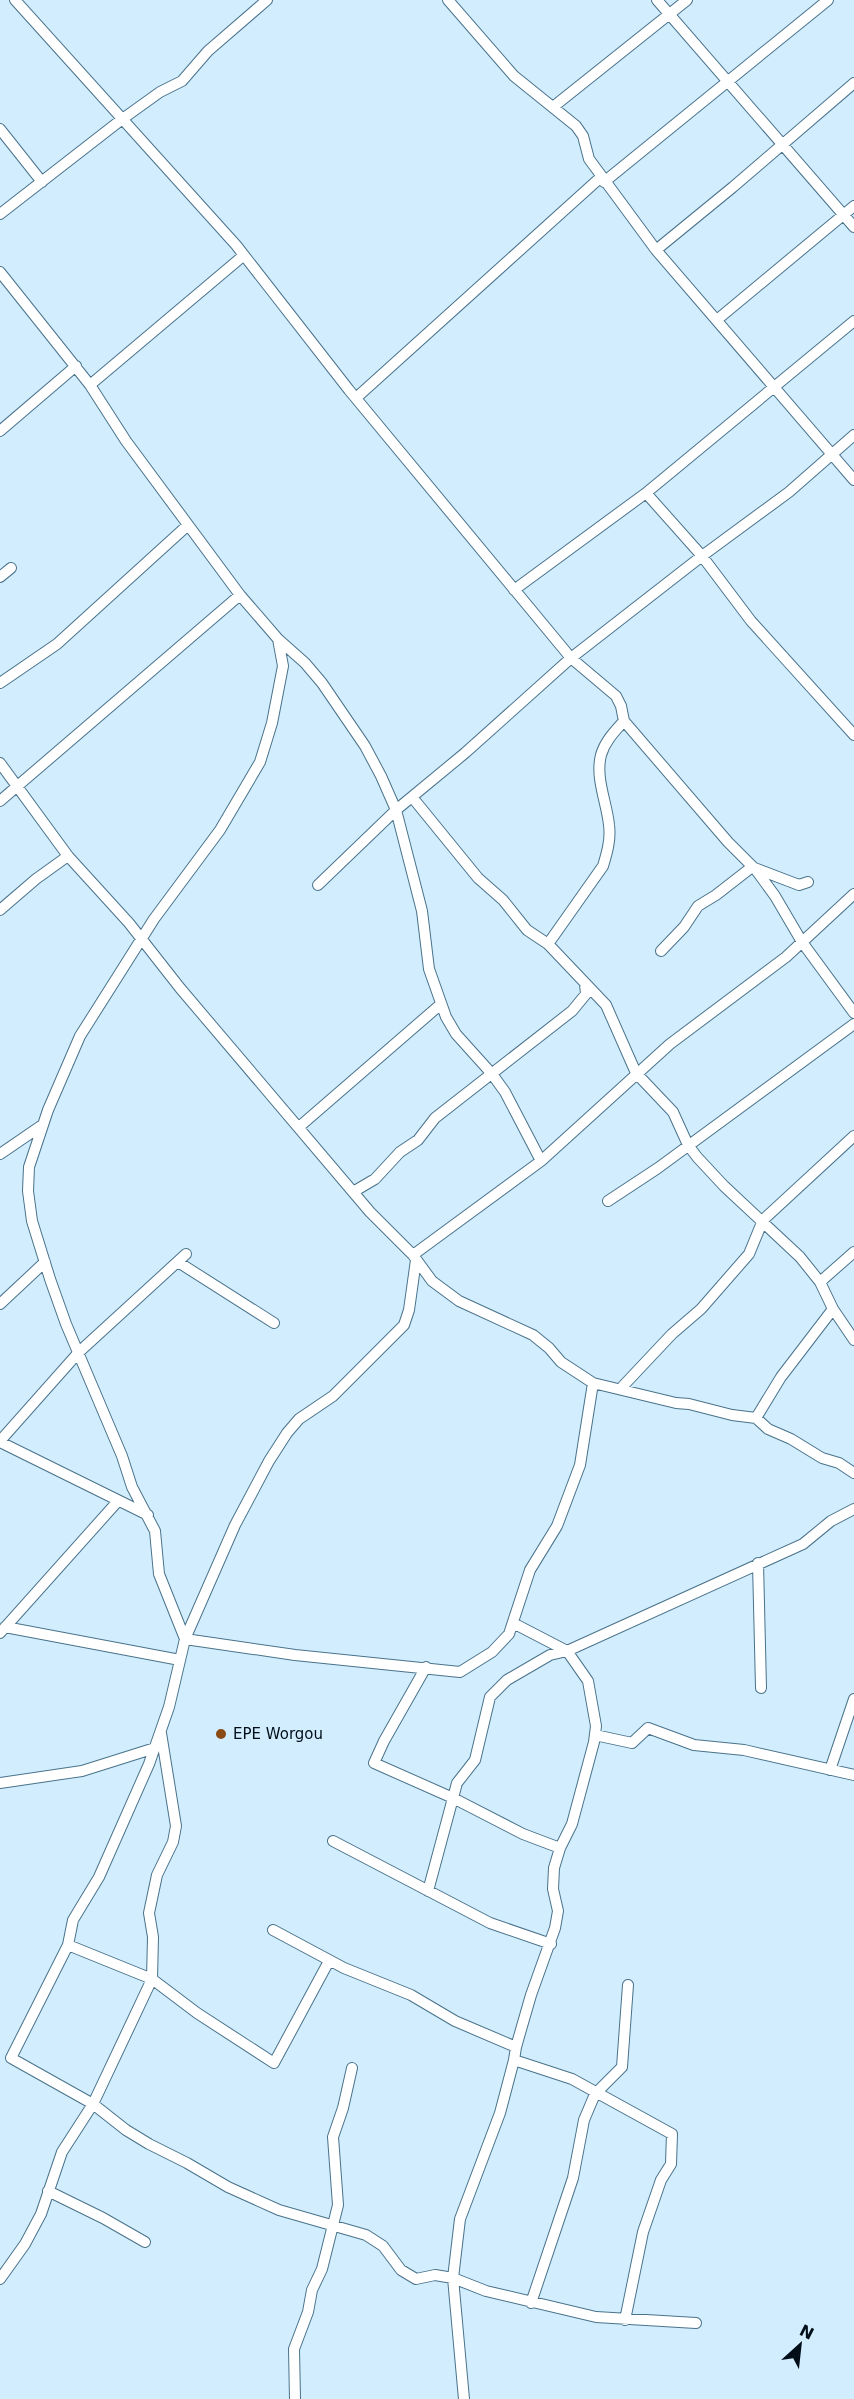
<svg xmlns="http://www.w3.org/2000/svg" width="854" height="2399" font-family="'DejaVu Sans',sans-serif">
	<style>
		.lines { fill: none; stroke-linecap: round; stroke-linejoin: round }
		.minor-casing { stroke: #49738b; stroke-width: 12 }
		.minor { stroke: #fff; stroke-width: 10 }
		.poi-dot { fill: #8b4a14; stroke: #d2edfe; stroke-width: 2 }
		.labels { text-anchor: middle; stroke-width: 6; stroke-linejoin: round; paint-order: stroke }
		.poi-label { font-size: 15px; fill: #010e18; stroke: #d2edfe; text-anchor: start }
	</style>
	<rect width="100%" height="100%" fill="#d2edfe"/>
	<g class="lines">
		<defs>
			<path id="minor" d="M 15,0 L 236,245 L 349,390 L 571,658 L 616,696 L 621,706 L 624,721 L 728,842 L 756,870 L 775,896 L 802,942 L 854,1013
				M 448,0 L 514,76 L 576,126 L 583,136 L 589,159 L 656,250 L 854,480
				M 657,0 L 854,227
				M 553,107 L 687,0
				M 0,129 L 42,182
				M 604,182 L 828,0
				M 0,214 L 121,120 L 160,92 L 182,81 L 208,51 L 267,0
				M 656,250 L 733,187 L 854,83
				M 0,272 L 90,385 L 126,441 L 240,595 L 278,639 L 305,663 L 322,683 L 365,746 L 381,776 L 396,810 L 422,911 L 429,969 L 446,1017 L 456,1034 L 492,1074 L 505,1092 L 541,1161
				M 718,319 L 854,206
				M 90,385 L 243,256
				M 356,398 L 601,177
				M 0,431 L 76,366
				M 646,493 L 702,556 L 751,621 L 854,735
				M 0,577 L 11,568
				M 514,590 L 646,493 L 854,321
				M 0,683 L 57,644 L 188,525
				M 624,721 C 615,731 605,741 601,755 C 595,778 607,803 609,825 C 611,839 607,853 603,866 L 548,944 L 606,1005 L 636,1073 L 673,1112 L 688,1145 L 697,1157 L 724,1186 L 800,1257 L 820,1282 L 833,1309 L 854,1340
				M 0,763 L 68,856 L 129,923 L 180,988 L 370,1212 L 413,1255 L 432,1281 L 459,1301 L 533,1335 L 549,1348 L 561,1362 L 593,1383 L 676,1403 L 689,1404 L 732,1415 L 756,1418 L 768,1429 L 791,1439 L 822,1458 L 839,1463 L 854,1473
				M 412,797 L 478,878 L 503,900 L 527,930 L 548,944
				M 0,801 L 240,595
				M 318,885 L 396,810 L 465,753 L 571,658 L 702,556 L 789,492 L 854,435
				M 0,910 L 36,879 L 68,856
				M 661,951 L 684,927 L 698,906 L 716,895 L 752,867 L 799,885 L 808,882
				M 299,1127 L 441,1004
				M 0,1154 L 41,1126
				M 353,1192 L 375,1179 L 400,1152 L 418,1140 L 435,1118 L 572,1011 L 586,994 L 585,984
				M 608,1201 L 658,1168 L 854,1024
				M 413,1255 L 541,1161 L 670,1044 L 786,957 L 854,894
				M 416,1260 L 409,1310 L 404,1325 L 333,1396 L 299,1419 L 287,1433 L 269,1461 L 235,1525 L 185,1639 L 169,1707 L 149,1764 L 99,1877 L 73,1920 L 68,1945 L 11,2058 L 93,2104 L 126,2130 L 149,2144 L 187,2163 L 228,2187 L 279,2210 L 366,2235 L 383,2246 L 401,2270 L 416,2279 L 435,2275 L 453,2278 L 486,2291 L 596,2317 L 696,2323
				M 178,1262 L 274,1323
				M 820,1282 L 854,1252
				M 0,1304 L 45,1262
				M 622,1390 L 623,1386 L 672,1334 L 701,1309 L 749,1254 L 763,1220 L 854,1136
				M 756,1418 L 781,1377 L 833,1309
				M 0,1441 L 79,1352 L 186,1254
				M 0,1442 L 148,1515
				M 758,1563 L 761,1688
				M 5,1627 L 180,1660
				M 0,1633 L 118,1501
				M 185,1639 L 159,1574 L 155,1531 L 132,1487 L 122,1456 L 66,1324 L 50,1279 L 32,1221 L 28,1191 L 29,1167 L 48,1110 L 80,1036 L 154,919 L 220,830 L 260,762 L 272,723 L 283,666 L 278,639
				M 185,1639 L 295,1655 L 460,1672 L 492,1652 L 509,1634 L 530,1570 L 557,1526 L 580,1465 L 593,1383
				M 426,1667 L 384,1741 L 374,1763 L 453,1798 L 523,1834 L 560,1848
				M 595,1735 L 632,1743 L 648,1728 L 694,1745 L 744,1750 L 854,1775
				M 830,1770 L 854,1699
				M 0,1783 L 82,1771 L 155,1748
				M 333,1841 L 490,1923 L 551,1944
				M 428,1891 L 457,1783 L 475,1760 L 490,1697 L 507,1680 L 550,1655 L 567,1651 L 803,1544 L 831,1521 L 854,1509
				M 273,1930 L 344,1968 L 411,1995 L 455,2021 L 516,2047
				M 68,1945 L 152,1979 L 197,2013 L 274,2063 L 329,1961
				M 514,2060 L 572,2079 L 672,2134 L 671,2164 L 661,2180 L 643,2232 L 625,2320
				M 48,2191 L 103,2218 L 145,2242
				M 0,2279 L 25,2244 L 41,2214 L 62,2152 L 93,2104 L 152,1979 L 153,1937 L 149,1913 L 157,1875 L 173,1842 L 176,1826 L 161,1733
				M 531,2303 L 573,2178 L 584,2120 L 595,2094 L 622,2067 L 628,1985
				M 295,2399 L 294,2349 L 308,2312 L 312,2290 L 322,2269 L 338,2205 L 333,2137 L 343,2108 L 352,2068
				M 464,2399 L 453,2278 L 460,2219 L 500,2113 L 514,2060 L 516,2047 L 531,1995 L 555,1928 L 558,1911 L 553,1889 L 554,1868 L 560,1848 L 572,1824 L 594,1742 L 596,1726 L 588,1681 L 567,1651 L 513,1623"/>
		</defs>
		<!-- minor casing -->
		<use href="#minor" class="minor-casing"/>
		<!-- minor -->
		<use href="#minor" class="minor"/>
	</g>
	<!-- markers -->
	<circle class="poi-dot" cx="221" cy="1734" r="6"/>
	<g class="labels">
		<!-- poi labels -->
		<g class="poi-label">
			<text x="233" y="1739">EPE Worgou</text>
		</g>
	</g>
	<!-- north arrow -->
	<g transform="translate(800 2345) rotate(27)" stroke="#d2edfe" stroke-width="4.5" paint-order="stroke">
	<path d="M0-4.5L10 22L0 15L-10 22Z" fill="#010e18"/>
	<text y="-9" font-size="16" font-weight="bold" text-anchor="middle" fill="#010e18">N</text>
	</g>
</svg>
